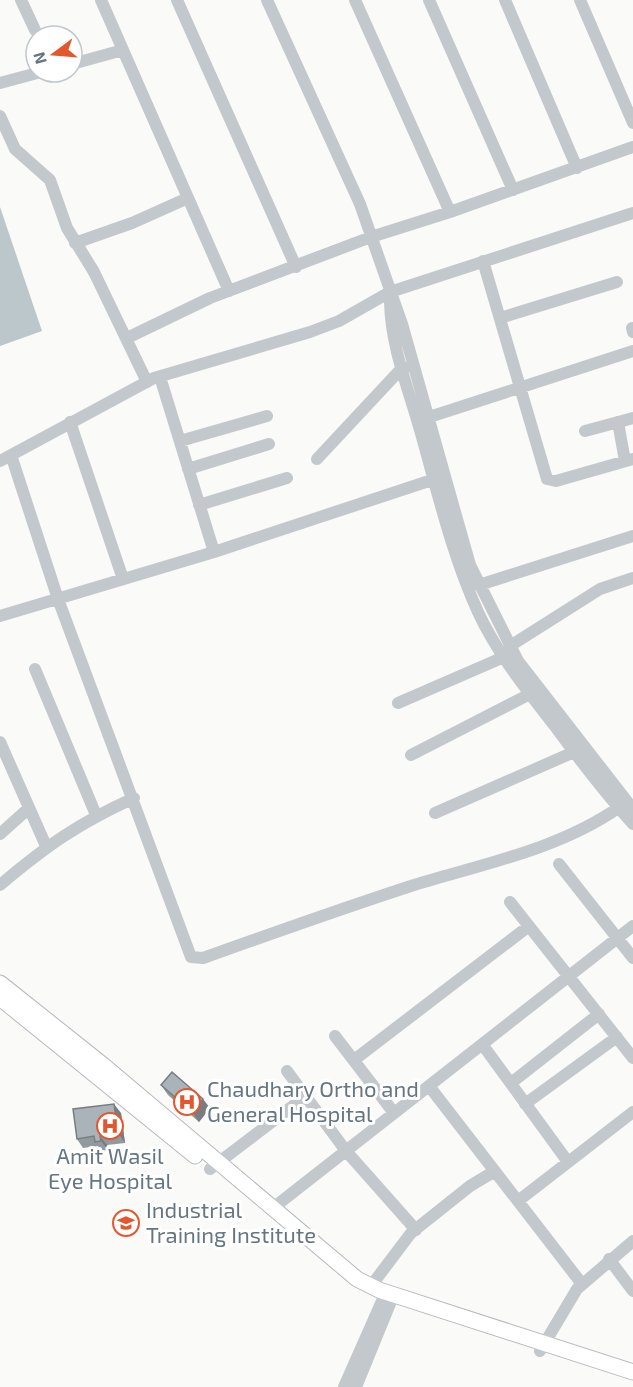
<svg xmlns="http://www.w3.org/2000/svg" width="633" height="1387" font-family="'Exo 2',sans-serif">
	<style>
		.water { fill: #bbc7cb }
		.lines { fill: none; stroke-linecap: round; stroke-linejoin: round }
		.major-casing { stroke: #b5babe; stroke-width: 17 }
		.minor { stroke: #c3c8cc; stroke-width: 12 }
		.major { stroke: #fff; stroke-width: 15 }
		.wall { fill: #929a9f }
		.shaded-wall { fill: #777d82 }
		.building { fill: #aab3b9; stroke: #777d82; stroke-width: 1.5 }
		.labels { text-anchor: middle; stroke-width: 6; stroke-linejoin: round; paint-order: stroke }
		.poi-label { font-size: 22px; fill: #657683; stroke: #fff; text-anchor: start }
	</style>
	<rect width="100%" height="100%" fill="#fafaf8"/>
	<!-- water -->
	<path class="water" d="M 0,207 L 42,331 L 0,346 Z"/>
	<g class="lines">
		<defs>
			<path id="major" d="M 0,983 L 103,1065 L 357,1279 L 379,1290 L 633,1372
				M 0,998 L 195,1156"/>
		</defs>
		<!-- major casing -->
		<use href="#major" class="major-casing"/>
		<!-- minor -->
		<path class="minor" d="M 21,0 L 35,30
			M 101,0 L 229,291
			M 177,0 L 296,267
			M 267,0 L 360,204 L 402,324 L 470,565 L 518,661 L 633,809
			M 355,0 L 450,212
			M 429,0 L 513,190
			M 505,0 L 577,168
			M 580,0 L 633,123
			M 72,64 L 123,50
			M 0,83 L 41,72
			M 0,116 L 15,149 L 50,180 L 67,228 L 94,272 L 147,382
			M 75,243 L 132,223 L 188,198
			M 483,261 L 547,479 L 556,481 L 633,459
			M 390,302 C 391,347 408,387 420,430 C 437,490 452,555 478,612 C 497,653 526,689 554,725 C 579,759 605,793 633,824
			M 500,318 L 617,282
			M 632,328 L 633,332
			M 127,338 L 210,298 L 371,237 L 450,212 L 633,147
			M 160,377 L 214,552
			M 420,420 L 633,351
			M 70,422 L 123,579
			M 618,422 L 625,461
			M 585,431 L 633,418
			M 180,441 L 267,416
			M 11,455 L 58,599 L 191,957 L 203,958 C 273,933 343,908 414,885 C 483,864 559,849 618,808
			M 317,459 L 401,369 L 405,368
			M 0,461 L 154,378 L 310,332 L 339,321 L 390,292 L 633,213
			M 188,469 L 269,444
			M 199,505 L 287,478
			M 479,585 L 633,536
			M 0,616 L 214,552 L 441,477
			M 510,646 L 600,589 L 633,578
			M 35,669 L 96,815
			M 398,703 L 504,657
			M 0,742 L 46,846
			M 411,755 L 530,694
			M 435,813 L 574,752
			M 0,834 L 29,808
			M 559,864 L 633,958
			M 0,885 C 46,846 79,823 134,798
			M 510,902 L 633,1058
			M 335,1036 L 394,1113
			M 482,1044 L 568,1162
			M 354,1060 L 529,926
			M 287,1071 L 346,1151 L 416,1230
			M 511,1083 L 599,1014
			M 429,1086 L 582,1284
			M 525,1104 L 617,1037
			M 210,1169 L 306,1096
			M 518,1201 L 633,1112
			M 273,1208 L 633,926
			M 609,1259 L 633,1291
			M 371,1286 L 411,1233 L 470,1186 L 495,1171
			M 540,1351 L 577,1289 L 633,1241
			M 344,1387 L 386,1292
			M 356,1387 L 394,1294"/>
		<!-- major -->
		<use href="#major" class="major"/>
	</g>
	<!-- wall -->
	<path class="wall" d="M 161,1085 L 210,1108 L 199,1122 L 168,1095 Z
		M 121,1113 L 125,1143 L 107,1145 L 108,1150 L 101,1151 L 98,1146 L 83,1148 L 77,1139 Z"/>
	<!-- shaded-wall -->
	<path class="shaded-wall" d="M 203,1099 L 210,1108 L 199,1122 L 192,1112 Z
		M 114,1104 L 121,1113 L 125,1143 L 118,1133 Z
		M 100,1136 L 107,1145 L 108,1150 L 101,1141 Z"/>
	<!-- building -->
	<path class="building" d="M 172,1072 L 203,1099 L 192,1112 L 161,1085 Z
		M 114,1104 L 118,1133 L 100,1136 L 101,1141 L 95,1142 L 94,1136 L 77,1139 L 73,1109 Z"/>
	<!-- icons -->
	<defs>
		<symbol id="hospital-ring" viewBox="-11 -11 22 22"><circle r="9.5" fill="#fff" stroke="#e4572e" stroke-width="1.5"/><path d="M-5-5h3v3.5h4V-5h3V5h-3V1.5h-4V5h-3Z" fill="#e4572e"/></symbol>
		<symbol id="university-ring" viewBox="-11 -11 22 22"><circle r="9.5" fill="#fff" stroke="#e4572e" stroke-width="1.5"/><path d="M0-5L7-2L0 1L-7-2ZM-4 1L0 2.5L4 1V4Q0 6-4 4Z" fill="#e4572e"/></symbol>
	</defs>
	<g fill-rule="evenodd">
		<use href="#hospital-ring" x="172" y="1087" width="30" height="30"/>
		<use href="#hospital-ring" x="95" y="1111" width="30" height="30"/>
		<use href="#university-ring" x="111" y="1208" width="30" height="30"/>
	</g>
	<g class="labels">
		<!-- poi labels -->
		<g class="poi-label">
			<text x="207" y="1097">Chaudhary Ortho and<tspan x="207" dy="25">General Hospital</tspan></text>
			<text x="110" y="1164" text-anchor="middle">Amit Wasil<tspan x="110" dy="25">Eye Hospital</tspan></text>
			<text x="146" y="1218">Industrial<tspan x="146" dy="25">Training Institute</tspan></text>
		</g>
	</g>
	<!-- north arrow -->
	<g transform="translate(54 54) rotate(254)"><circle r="28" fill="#ffffff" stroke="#c1c8cd" stroke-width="1.5"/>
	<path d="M0-4.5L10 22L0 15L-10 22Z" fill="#e4572e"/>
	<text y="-9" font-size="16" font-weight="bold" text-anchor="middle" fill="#657683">N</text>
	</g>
</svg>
